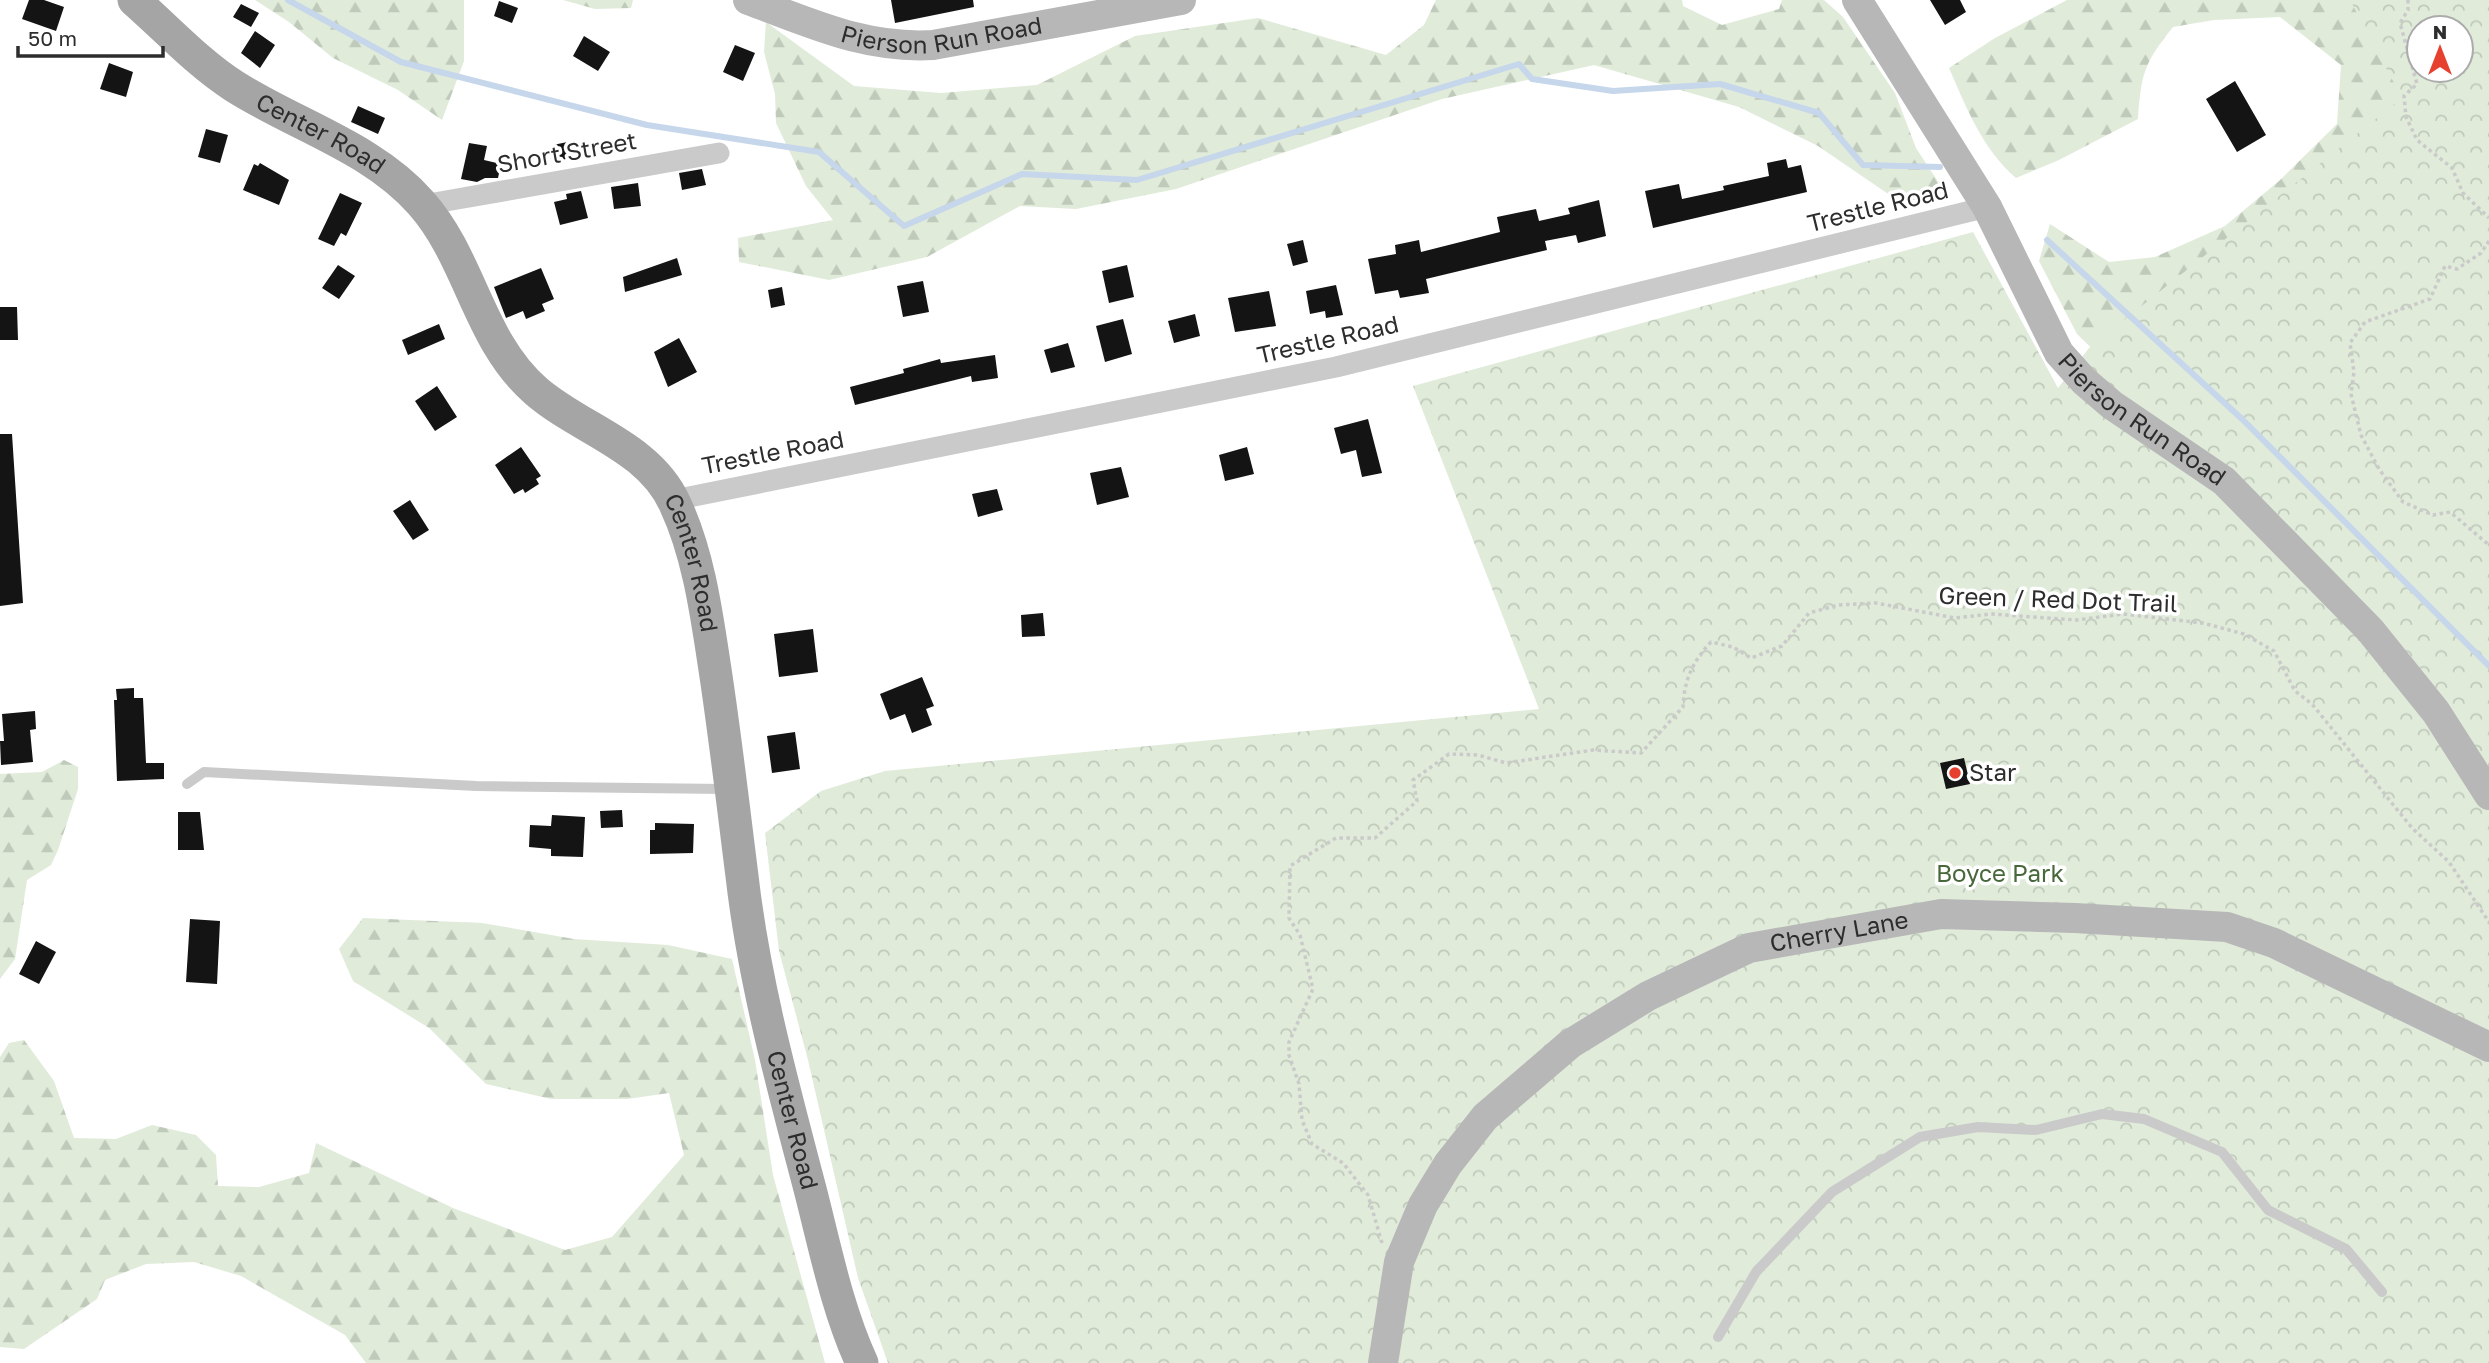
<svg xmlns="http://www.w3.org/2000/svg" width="2489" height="1363" font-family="'Golos Text',sans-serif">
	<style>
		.forest { fill: url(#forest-firs); fill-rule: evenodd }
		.park { fill: url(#park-crowns); fill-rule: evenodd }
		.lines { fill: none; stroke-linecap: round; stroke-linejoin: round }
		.stream { stroke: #c6d6eb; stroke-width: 6 }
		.building { fill: #141414 }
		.path { stroke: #cacaca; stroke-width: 3.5; stroke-dasharray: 3.5 3.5; stroke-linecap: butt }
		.lane { stroke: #cacaca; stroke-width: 10 }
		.street { stroke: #cacaca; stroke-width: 21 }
		.secondary { stroke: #b7b7b7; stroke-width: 30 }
		.primary { stroke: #a5a5a5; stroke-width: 33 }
		.poi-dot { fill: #e5412e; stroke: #fff; stroke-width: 2.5 }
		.labels { text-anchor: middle; stroke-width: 7; stroke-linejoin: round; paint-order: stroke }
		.street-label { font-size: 24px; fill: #2d2d2d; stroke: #fff }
		.poi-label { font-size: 24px; fill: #2d2d2d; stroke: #fff; text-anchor: start }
		.park-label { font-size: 24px; fill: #48683b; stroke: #fff }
	</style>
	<defs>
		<pattern id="forest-firs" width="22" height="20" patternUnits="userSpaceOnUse" patternTransform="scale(1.75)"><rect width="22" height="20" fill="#e0ebda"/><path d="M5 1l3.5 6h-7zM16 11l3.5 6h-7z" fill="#c0cabb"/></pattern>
		<pattern id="park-crowns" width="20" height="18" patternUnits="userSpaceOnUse" patternTransform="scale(1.75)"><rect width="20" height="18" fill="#e0ebda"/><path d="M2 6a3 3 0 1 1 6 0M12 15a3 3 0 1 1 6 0" fill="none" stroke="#c0cabb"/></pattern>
	</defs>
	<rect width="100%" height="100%" fill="#fff"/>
	<!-- forest -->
	<path class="forest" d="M 255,0 L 464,0 L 464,61 L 442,120 L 398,90 L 333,58 L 289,22 Z
		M 563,0 L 633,0 L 631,8 L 595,9 Z
		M 1436,0 L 1682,0 L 1683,6 L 1722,25 L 1779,9 L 1782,0 L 1824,0 L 1843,17 L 1895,93 L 1916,148 L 1950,200 L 1897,200 L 1818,146 L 1739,107 L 1594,65 L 1442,99 L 1176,189 L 1076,209 L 1020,206 L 927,257 L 829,280 L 739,262 L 738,238 L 833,220 L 806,186 L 776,123 L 775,94 L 764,52 L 766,22 L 854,86 L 941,93 L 1037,85 L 1135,36 L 1258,18 L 1386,55 L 1424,25 Z
		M 2067,0 L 2489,0 L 2489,732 L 2077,334 L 2039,261 L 2050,224 L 2109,262 L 2155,257 L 2225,226 L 2279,181 L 2337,124 L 2341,65 L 2280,17 L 2214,20 L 2173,27 C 2144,63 2141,74 2138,119 L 2059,160 L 2016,178 C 1983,150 1966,107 1949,68 L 1995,38 ZM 2419,28 L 2461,28 L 2461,70 L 2419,70 Z
		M 64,760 L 78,767 L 78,789 L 58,850 L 51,865 L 27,880 L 15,959 L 0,979 L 0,774 L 42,772 Z
		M 363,918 L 482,923 L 574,939 L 668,945 L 732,959 L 755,1060 L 773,1175 L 825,1363 L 366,1363 L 345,1335 L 241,1276 L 194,1262 L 146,1264 L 105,1280 L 97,1299 L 24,1349 L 0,1347 L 0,1057 L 9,1043 L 24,1040 L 54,1081 L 74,1138 L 116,1139 L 152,1125 L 196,1135 L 216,1155 L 218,1186 L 259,1187 L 309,1173 L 316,1143 L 453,1208 L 565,1250 L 612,1237 L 684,1155 L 669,1093 L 627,1099 L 551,1099 L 486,1084 L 429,1028 L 353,981 L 339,949 Z"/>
	<!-- park -->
	<path class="park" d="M 2350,0 L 2489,0 L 2489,1363 L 888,1363 L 858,1278 L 808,1060 L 779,951 L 765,833 L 821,791 L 885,771 L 1539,709 L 1413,386 L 1973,232 L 2058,388 L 2089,348 L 2402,98 ZM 2419,28 L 2461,28 L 2461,70 L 2419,70 Z"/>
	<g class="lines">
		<!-- stream -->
		<path class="stream" d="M 288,0 L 401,62 L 647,125 L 819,152 L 904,226 L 1022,174 L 1137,180 L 1519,64 L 1532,79 L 1613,91 L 1720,84 L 1819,113 L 1863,165 L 1940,167
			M 2047,240 L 2242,419 L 2489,666"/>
	</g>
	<!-- building -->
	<path class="building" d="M 29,0 L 44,0 L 64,7 L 56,31 L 22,19 Z
		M 891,0 L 973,0 L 974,7 L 895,23 Z
		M 1930,0 L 1960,0 L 1966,12 L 1945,25 Z
		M 499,1 L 518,8 L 512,23 L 494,16 Z
		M 241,4 L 259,13 L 251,27 L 233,17 Z
		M 255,31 L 275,45 L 260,68 L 241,53 Z
		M 584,36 L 610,52 L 598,71 L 573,56 Z
		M 735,45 L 755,53 L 743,81 L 723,72 Z
		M 109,63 L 133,72 L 126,97 L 100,89 Z
		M 2235,81 L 2266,135 L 2237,152 L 2206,99 Z
		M 358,106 L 385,118 L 378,134 L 351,122 Z
		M 206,129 L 228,135 L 220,163 L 198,157 Z
		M 577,140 L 581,156 L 556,161 L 553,145 Z
		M 469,143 L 487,146 L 484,160 L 501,164 L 498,178 L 485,178 L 477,182 L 461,179 Z
		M 1786,159 L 1788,168 L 1801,165 L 1807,192 L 1653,228 L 1645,191 L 1679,184 L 1682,199 L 1724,190 L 1723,186 L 1769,176 L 1767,163 Z
		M 260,163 L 289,180 L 279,205 L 243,190 L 254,164 L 258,166 Z
		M 702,169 L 706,185 L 682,190 L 679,173 Z
		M 638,183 L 641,206 L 614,209 L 611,187 Z
		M 581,191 L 588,218 L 560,225 L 554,202 L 567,199 L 566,194 Z
		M 340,193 L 362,203 L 346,236 L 341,233 L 334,246 L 318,239 Z
		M 1599,200 L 1606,236 L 1578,243 L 1576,235 L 1545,241 L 1547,250 L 1426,279 L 1429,293 L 1400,298 L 1398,290 L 1375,294 L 1368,259 L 1396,254 L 1395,245 L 1419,240 L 1421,252 L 1500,232 L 1497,217 L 1536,209 L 1539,221 L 1570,214 L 1568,208 Z
		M 1303,240 L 1308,262 L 1293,266 L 1287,244 Z
		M 677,258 L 682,275 L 625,292 L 623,277 Z
		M 338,265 L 355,276 L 339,299 L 322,288 Z
		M 1127,265 L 1134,297 L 1109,303 L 1102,271 Z
		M 541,268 L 554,299 L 542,304 L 545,311 L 526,319 L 523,311 L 506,318 L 494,287 Z
		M 923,281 L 929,312 L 903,317 L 897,286 Z
		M 1336,285 L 1343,315 L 1326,318 L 1325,311 L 1310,314 L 1306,291 Z
		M 782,287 L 785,305 L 771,308 L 768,290 Z
		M 1269,291 L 1276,326 L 1235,332 L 1228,298 Z
		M 0,307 L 17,307 L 18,340 L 0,340 Z
		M 1195,314 L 1200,336 L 1174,343 L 1168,321 Z
		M 1123,319 L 1132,354 L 1105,362 L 1096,326 Z
		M 439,324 L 445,339 L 408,355 L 402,340 Z
		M 679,338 L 697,372 L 668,387 L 654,352 Z
		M 1068,343 L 1075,367 L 1051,373 L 1044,350 Z
		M 995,355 L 998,378 L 972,382 L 971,376 L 855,405 L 850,387 L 904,373 L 903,369 L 940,359 L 941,363 Z
		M 437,386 L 457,417 L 435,431 L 415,401 Z
		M 1368,419 L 1382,473 L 1362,477 L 1356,450 L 1341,454 L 1334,428 Z
		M 0,434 L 12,434 L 23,603 L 0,606 Z
		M 521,447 L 541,476 L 536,479 L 539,484 L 525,493 L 523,489 L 514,494 L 495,465 Z
		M 1247,447 L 1254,474 L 1225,481 L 1219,455 Z
		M 1121,467 L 1129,497 L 1097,505 L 1090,473 Z
		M 997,489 L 1003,510 L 978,517 L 972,494 Z
		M 410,500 L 429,530 L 413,540 L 393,511 Z
		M 1043,613 L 1045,636 L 1022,637 L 1021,615 Z
		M 813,629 L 818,672 L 779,677 L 774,634 Z
		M 922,677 L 934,706 L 926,709 L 932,725 L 912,733 L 905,714 L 890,720 L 880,694 Z
		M 134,688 L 134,698 L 143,698 L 146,763 L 164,763 L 164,779 L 117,781 L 114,700 L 117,700 L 116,689 Z
		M 35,711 L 36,729 L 30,730 L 33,762 L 1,765 L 0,741 L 4,741 L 2,714 Z
		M 795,732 L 800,769 L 772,773 L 767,736 Z
		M 1964,758 L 1970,784 L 1946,789 L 1940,763 Z
		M 622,810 L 623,827 L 601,828 L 600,811 Z
		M 178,812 L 200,812 L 204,850 L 178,850 Z
		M 552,815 L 585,817 L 583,857 L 551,856 L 551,849 L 529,847 L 530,825 L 551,826 Z
		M 655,823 L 694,824 L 693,853 L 650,854 L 650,830 L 655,830 Z
		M 190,919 L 220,921 L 217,984 L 186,982 Z
		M 36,941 L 56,952 L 39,984 L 19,974 Z"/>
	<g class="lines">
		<!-- path -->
		<path class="path" d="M 2408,0 L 2408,10 L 2400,23 L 2417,84 L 2404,96 L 2406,117 L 2417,140 L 2452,168 L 2463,193 L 2489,218
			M 2489,241 L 2481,253 L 2457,269 L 2445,266 L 2430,299 L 2365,322 L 2350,343 L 2354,372 L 2351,394 L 2361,435 L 2379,469 L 2403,502 L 2433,515 L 2450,512 L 2489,545
			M 1382,1243 L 1368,1195 L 1343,1163 L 1312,1144 L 1302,1120 L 1299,1084 L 1289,1055 L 1289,1042 L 1313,989 L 1300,935 L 1289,918 L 1290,866 L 1336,838 L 1375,838 L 1417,801 L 1413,780 L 1449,754 L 1478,755 L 1506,763 L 1593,750 L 1641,753 L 1683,707 C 1684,680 1693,661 1711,642 L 1733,647 L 1751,658 L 1782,646 L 1809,613 L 1838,605 L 1876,603 L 1955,618 L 1991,614 L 2077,620 L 2123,614 L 2203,623 L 2244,634 L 2274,651 L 2295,691 L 2312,704 L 2412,828 L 2449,862 L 2489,922"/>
		<!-- lane -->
		<path class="lane" d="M 187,784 L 204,772 L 476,786 L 726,789
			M 1718,1337 L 1756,1272 L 1832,1192 L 1920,1137 L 1978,1127 L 2036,1130 L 2102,1114 L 2144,1119 L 2222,1152 L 2268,1210 L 2346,1249 L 2382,1292"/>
		<!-- street -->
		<path class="street" d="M 423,205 L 719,153
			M 674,500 L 1336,367 L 1987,207"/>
		<!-- secondary -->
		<g class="secondary">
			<path id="s1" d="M 748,0 C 811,23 864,49 933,45 L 1181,0"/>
			<path id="s2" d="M 1857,0 L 1987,207 L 2059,353 L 2084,381 L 2112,405 L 2224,481 L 2370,630 L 2436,712 L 2489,795"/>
			<path id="s3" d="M 1383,1363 L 1399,1262 L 1423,1205 L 1448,1164 L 1485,1117 L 1570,1044 L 1648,996 L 1749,948 L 1941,914 L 2075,918 L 2227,927 L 2274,943 L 2489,1047"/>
		</g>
		<!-- primary -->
		<path class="primary" id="s4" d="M 134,0 C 166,28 198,63 234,86 C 295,125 372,147 421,203 C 471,259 478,341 536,391 C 581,430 649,446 675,504 C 698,553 706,610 714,663 C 725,734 733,805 742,876 C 754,982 783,1086 810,1189 C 825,1247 837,1309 862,1363"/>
	</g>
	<!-- markers -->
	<circle class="poi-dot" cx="1955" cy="773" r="7"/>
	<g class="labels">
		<!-- street labels -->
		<g class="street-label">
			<text dy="8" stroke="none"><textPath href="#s1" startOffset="201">Pierson Run Road</textPath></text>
			<text dy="8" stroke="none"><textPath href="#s4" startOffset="231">Center Road</textPath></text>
			<text transform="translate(567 153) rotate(-10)" y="8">Short Street</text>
			<text transform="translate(1878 207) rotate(-14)" y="8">Trestle Road</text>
			<text transform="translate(1328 340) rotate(-13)" y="8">Trestle Road</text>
			<text dy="8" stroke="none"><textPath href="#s2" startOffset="514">Pierson Run Road</textPath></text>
			<text transform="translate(773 453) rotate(-11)" y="8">Trestle Road</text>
			<text dy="8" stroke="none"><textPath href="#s4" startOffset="819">Center Road</textPath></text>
			<text transform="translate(2058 600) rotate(2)" y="8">Green / Red Dot Trail</text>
			<text dy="8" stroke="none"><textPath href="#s3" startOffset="679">Cherry Lane</textPath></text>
			<text dy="8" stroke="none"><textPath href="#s4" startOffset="1386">Center Road</textPath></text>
		</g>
		<!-- poi labels -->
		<g class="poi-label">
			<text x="1969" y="781">Star</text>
		</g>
		<!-- park labels -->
		<g class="park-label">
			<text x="2000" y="882">Boyce Park</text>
		</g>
	</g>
	<!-- north arrow -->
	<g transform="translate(2440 49)"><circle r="33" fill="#ffffff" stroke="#ababab" stroke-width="2"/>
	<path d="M0-5L12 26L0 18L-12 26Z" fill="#e5412e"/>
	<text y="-10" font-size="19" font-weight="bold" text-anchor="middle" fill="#2d2d2d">N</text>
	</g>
	<!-- scale -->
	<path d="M18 46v10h145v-10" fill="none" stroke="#2d2d2d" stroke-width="3.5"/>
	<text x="28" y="46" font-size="21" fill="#2d2d2d" stroke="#ffffff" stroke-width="5" paint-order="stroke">50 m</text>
</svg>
